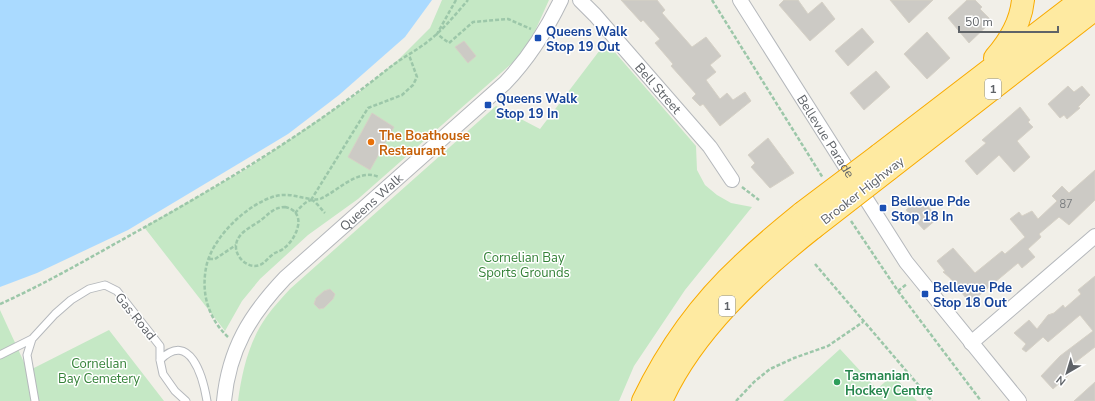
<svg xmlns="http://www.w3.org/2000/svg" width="1095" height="401" font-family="'Nunito Sans',sans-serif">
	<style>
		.green { fill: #c5e8c5 }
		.water { fill: #aadaff }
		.building { fill: #cccac5; stroke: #d6d1c6 }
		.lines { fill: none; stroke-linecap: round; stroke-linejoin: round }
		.service-casing { stroke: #b5b8bc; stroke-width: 9 }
		.minor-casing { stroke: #b5b8bc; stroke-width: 16 }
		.trunk-casing { stroke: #f9ab00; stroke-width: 24 }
		.path { stroke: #9cc7a9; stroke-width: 2.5; stroke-dasharray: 4 2; stroke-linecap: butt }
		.service { stroke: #fff; stroke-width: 7 }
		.minor { stroke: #fff; stroke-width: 14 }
		.trunk { stroke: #feeaa1; stroke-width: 22 }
		.trunk-bridge-casing { stroke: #f9ab00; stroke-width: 24; stroke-linecap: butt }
		.trunk-bridge { stroke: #feeaa1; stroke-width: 22 }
		.transit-dot { fill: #1a4fb4; stroke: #fff; stroke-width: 1.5 }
		.food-dot { fill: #e8710a; stroke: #fff; stroke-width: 1.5 }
		.leisure-dot { fill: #2e9e5b; stroke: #fff; stroke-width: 1.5 }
		.labels { text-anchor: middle; stroke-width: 3; stroke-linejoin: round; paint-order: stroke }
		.number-label { font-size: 11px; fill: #7a7d7f }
		.shield { fill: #fff; stroke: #8f9295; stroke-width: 1 }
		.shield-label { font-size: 12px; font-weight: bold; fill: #5f6368 }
		.transit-label { font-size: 13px; font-weight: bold; fill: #164399; stroke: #fff; text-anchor: start }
		.street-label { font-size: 13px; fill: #5f6368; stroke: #fff }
		.food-label { font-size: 13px; font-weight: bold; fill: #c56008; stroke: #fff; text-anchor: start }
		.park-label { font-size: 13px; fill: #348238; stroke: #fff }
		.leisure-label { font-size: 13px; font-weight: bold; fill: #27864d; stroke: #fff; text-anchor: start }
	</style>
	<rect width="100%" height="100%" fill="#f1efe8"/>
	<!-- green -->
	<path class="green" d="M 442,0 L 549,0 L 526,51 L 358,199 L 308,235 L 260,279 L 242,301 L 225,331 L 144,227 L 246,169 L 358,93 L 398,60 L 430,28 Z
		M 606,42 L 696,146 L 697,170 L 705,185 L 717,195 L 731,203 L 752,207 L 685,290 L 634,366 L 619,401 L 238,401 C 242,371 249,341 267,316 C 274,306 282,298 290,289 L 496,106 L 540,129 Z
		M 0,310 L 28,371 L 109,330 L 164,401 L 0,401 Z
		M 840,349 L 877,389 L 893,375 L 917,401 L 783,401 Z"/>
	<!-- water -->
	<path class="water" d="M 0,0 L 432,0 L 405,37 L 339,95 L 288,134 L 128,230 L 37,273 L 0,287 Z"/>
	<!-- building -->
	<path class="building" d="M 621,0 L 657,0 L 665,10 L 662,13 L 692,47 L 706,37 L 721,56 L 710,65 L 716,72 L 706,80 L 720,99 L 727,93 L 733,100 L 745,92 L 751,101 L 720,126 L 703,104 L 700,106 L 692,98 L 696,94 L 671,66 L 673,64 L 655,43 L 660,39 L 643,20 L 641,22 Z
		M 784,0 L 798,0 L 808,14 L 822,2 L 835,19 L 810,41 L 779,5 Z
		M 890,0 L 933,0 L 909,23 Z
		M 967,0 L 975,0 L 982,7 L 980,9 L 992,21 L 969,43 L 948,18 Z
		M 862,28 L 874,42 L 848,66 L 835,51 Z
		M 927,32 L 950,58 L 927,79 L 904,54 Z
		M 464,41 L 476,56 L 468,63 L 455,47 Z
		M 876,71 L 890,87 L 864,110 L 850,93 Z
		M 1068,86 L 1074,92 L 1082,86 L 1090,95 L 1078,107 L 1080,108 L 1067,119 L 1064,115 L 1060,118 L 1048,104 Z
		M 1020,107 L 1030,120 L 1028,122 L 1033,127 L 1017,141 L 1030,157 L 1014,172 L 999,155 L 977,175 L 965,161 L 986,143 L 982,140 Z
		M 372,113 L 394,127 L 370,170 L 348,157 Z
		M 768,138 L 794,173 L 770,188 L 751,167 L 755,163 L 748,155 Z
		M 1095,170 L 1095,200 L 1069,225 L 1059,217 L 1039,234 L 1041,237 L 1028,249 L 1035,257 L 1022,268 L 1018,263 L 970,303 L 950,278 L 943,272 L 945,271 L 937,261 L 953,248 L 975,273 L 1002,251 L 1005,254 L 1025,237 L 1010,219 L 1019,212 L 1022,216 L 1032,211 L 1038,219 L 1057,201 L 1052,196 L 1062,186 L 1069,193 Z
		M 920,197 L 938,218 L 924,230 L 906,210 Z
		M 1095,276 L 1095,347 L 1068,368 L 1072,372 L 1053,389 L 1041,376 L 1060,356 L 1093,331 L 1080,315 L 1048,342 L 1043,337 L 1026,352 L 1022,349 L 1026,344 L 1014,333 L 1029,320 L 1037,329 L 1048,315 L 1054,313 L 1063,305 L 1065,308 L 1081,294 L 1078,290 Z
		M 330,289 L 335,294 L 333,299 L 324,308 L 319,309 L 314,304 L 316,298 L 324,291 Z
		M 1095,382 L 1095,401 L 1074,401 Z"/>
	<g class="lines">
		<defs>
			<path id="service" d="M 32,339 L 27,355 L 35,401
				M 0,355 L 32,339 L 55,314 L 71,300 L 89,289 L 105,285 L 117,291 L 160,346 L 160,360 L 163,374 L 175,391 L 186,401
				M 160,360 C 190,330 203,377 207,401"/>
			<g id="minor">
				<path id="s1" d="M 580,0 L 595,15 L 710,147 L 732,180"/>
				<path id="s2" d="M 740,0 L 906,262 L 1019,401"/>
				<path d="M 971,343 L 1095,236"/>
				<path id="s3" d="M 224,401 C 229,349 250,315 285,278 L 505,83 C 529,58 546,31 561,0"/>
			</g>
			<path id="trunk" d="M 995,58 C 1009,42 1021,22 1023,0
				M 879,155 L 1081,0
				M 889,169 L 1095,9
				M 643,401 C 667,351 701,303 742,265 C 761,247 781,230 802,213
				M 661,401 C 692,332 755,274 813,228"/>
		</defs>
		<!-- service casing -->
		<use href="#service" class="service-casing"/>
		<!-- minor casing -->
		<use href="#minor" class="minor-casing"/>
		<!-- trunk casing -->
		<use href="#trunk" class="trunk-casing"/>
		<!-- path -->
		<path class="path" d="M 456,0 L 437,34 L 449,43 L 473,22 L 508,19 L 531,29
			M 712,0 L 823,178
			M 742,187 L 759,200
			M 311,200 L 368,108 L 402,95 L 413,85 L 417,77 L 409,55
			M 285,207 C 309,212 296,240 283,249 C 279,252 275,252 272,255 C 268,258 265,263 260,265 C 249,269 237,259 236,248 C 235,233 252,227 261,220 C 269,214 274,207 285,207 Z
			M 295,213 C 300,208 305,201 312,200 C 316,199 319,200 322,198 C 339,190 358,168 379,177
			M 851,221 L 898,291 L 981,401
			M 209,259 L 215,259 L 236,245
			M 815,264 L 932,401
			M 898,291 L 907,284
			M 0,304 C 47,283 91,257 136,232 C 224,183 310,131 389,68 C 400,59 414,52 426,43 C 442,31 455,15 468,0
			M 228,337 C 209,319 201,295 206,268 C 211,238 248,203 276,196 C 284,194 292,195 300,197 C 304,198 309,198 312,200 C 317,203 321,209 325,213
			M 736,401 L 754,382 L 770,369 L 794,358 L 828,346 L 863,322"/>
		<!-- service -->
		<use href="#service" class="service"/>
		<!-- minor -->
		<use href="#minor" class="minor"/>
		<!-- trunk -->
		<use href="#trunk" class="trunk"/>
		<defs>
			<path id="trunk-bridge" d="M 802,213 L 879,155
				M 813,228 L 889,169"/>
		</defs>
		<!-- trunk-bridge casing -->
		<use href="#trunk-bridge" class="trunk-bridge-casing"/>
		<!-- trunk-bridge -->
		<use href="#trunk-bridge" class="trunk-bridge"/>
	</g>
	<!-- markers -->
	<g class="transit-dot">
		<rect x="534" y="34" width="8" height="8" rx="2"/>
		<rect x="484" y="101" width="8" height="8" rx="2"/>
		<rect x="879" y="204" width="8" height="8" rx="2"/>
		<rect x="921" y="290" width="8" height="8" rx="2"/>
	</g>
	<circle class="food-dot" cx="371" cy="142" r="4"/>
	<circle class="leisure-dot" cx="837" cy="382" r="4"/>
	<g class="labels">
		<!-- number labels -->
		<g class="number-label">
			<text x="1066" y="208">87</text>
		</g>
		<!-- shield labels -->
		<g class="shield">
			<rect x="985" y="79" width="16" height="20" rx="3"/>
			<rect x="719" y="296" width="16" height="20" rx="3"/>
		</g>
		<g class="shield-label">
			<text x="993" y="93">1</text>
			<text x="727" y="310">1</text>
		</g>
		<!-- transit labels -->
		<g class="transit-label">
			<text x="546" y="36">Queens Walk<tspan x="546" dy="15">Stop 19 Out</tspan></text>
			<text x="496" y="103">Queens Walk<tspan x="496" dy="15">Stop 19 In</tspan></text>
			<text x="891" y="206">Bellevue Pde<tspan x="891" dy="15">Stop 18 In</tspan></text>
			<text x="933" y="292">Bellevue Pde<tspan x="933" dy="15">Stop 18 Out</tspan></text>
		</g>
		<!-- street labels -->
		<g class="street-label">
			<text dy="5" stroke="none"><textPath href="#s1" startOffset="118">Bell Street</textPath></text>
			<text dy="5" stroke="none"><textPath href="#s2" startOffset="161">Bellevue Parade</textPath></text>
			<text transform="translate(862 190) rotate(-38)" y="5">Brooker Highway</text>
			<text dy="5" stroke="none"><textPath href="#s3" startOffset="255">Queens Walk</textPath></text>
			<text transform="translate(136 316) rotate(51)" y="5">Gas Road</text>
		</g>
		<!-- food labels -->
		<g class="food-label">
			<text x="379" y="140">The Boathouse<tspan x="379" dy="15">Restaurant</tspan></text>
		</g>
		<!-- park labels -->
		<g class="park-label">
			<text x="524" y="262">Cornelian Bay<tspan x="524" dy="15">Sports Grounds</tspan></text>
			<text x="99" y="368">Cornelian<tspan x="99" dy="15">Bay Cemetery</tspan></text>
		</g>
		<!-- leisure labels -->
		<g class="leisure-label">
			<text x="845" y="380">Tasmanian<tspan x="845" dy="15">Hockey Centre</tspan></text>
		</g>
	</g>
	<!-- north arrow -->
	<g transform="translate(1067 373) rotate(218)" stroke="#ffffff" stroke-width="3" paint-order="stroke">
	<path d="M0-3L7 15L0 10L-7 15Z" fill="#5f6368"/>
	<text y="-6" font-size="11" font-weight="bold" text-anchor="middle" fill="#5f6368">N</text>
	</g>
	<!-- scale -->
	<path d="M959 26v6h99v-6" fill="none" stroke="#5f6368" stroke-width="2"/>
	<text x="965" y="26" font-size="12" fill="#5f6368" stroke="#ffffff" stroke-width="3" paint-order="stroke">50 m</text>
</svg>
